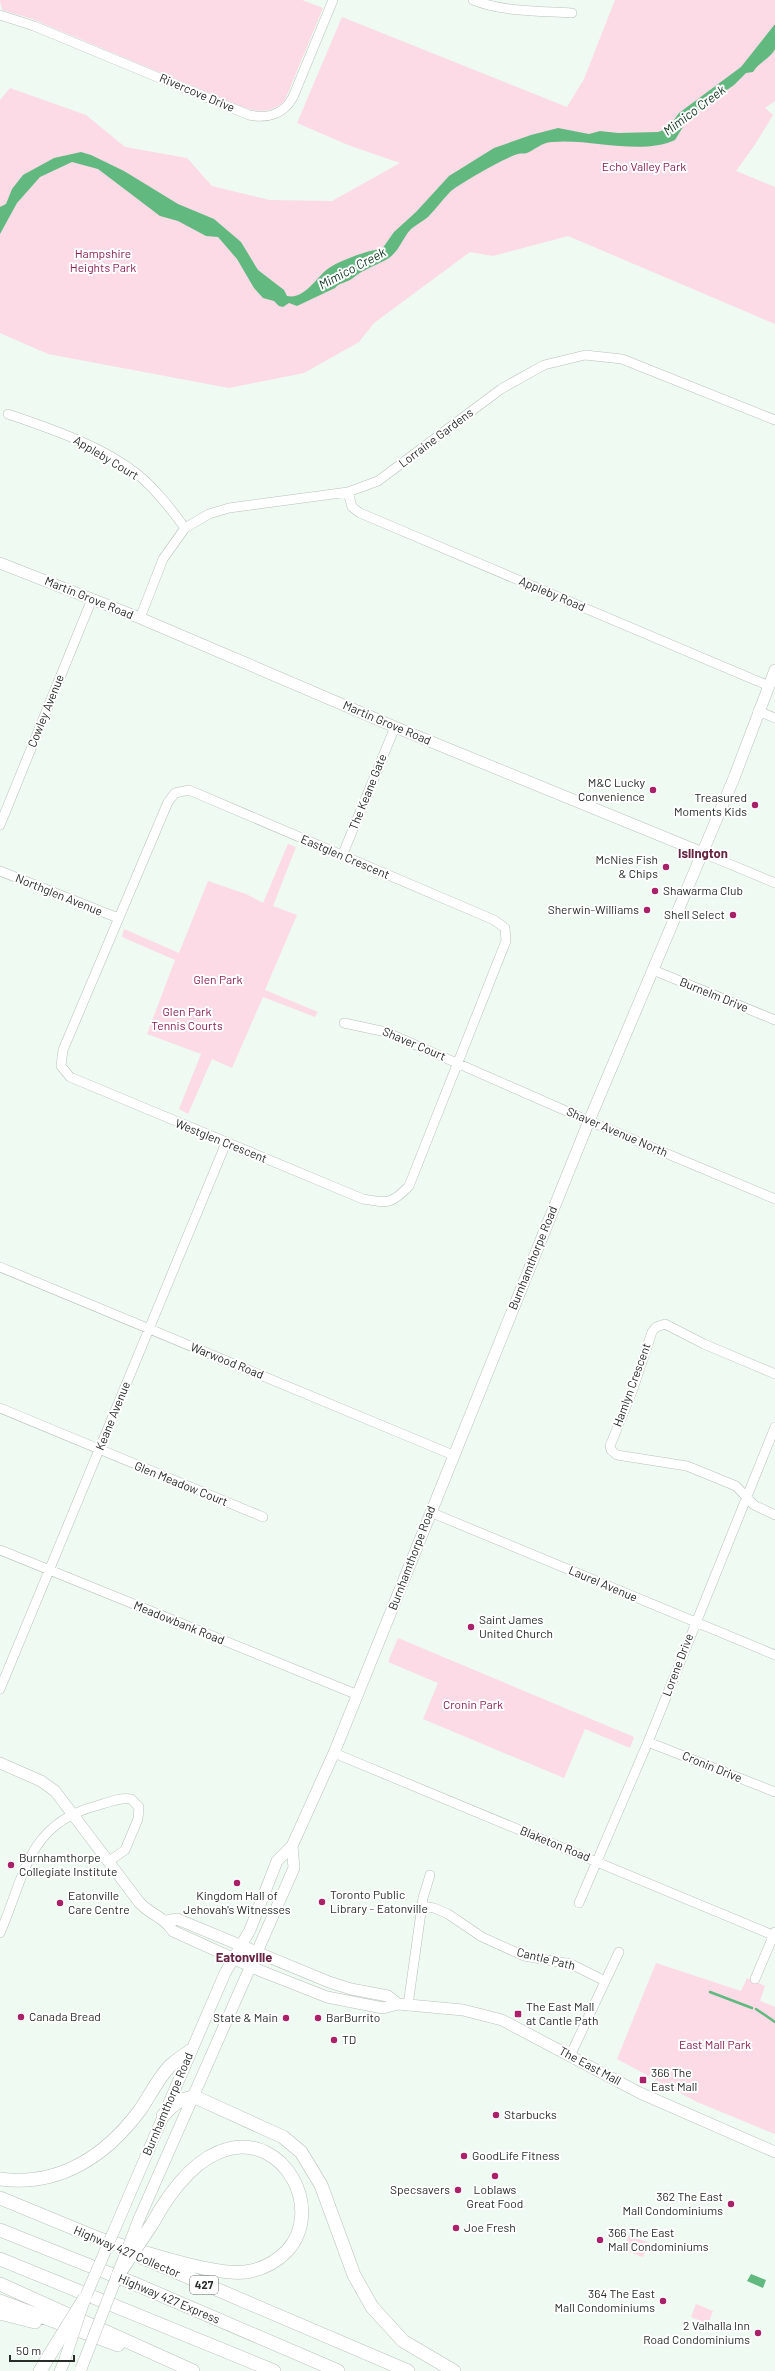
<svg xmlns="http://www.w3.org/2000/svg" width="775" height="2371" font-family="Barlow,sans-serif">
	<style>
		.green { fill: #fcdae6 }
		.water { fill: #61b980 }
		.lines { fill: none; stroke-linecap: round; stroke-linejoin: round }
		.stream { stroke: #61b980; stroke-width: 2.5 }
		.minor-casing { stroke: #b7c2ba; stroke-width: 10 }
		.major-casing { stroke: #b7c2ba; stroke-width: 12 }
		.highway-casing { stroke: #b7c2ba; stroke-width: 14 }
		.minor { stroke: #fff; stroke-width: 9 }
		.major { stroke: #fff; stroke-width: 11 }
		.highway { stroke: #fff; stroke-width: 13 }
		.major-bridge-casing { stroke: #b7c2ba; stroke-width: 12; stroke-linecap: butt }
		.highway-bridge-casing { stroke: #b7c2ba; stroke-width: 14; stroke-linecap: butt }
		.major-bridge { stroke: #fff; stroke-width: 11 }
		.highway-bridge { stroke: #fff; stroke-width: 13 }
		.poi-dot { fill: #a92168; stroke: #fff; stroke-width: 1.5 }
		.labels { text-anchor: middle; stroke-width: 4; stroke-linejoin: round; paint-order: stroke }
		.shield { fill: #fff; stroke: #696c6a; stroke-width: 1 }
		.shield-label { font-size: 11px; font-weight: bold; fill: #292d2a }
		.street-label { font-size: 12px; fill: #292d2a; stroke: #fff }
		.park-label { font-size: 12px; fill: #8b2056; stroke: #fff }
		.poi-label { font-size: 12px; fill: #292d2a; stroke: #fff; text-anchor: start }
		.water-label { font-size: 13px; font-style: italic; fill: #0f351e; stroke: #fff }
		.neighbourhood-label { font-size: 13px; font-weight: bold; fill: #672543; stroke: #fff }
	</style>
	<rect width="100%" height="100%" fill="#effaf2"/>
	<!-- green -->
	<path class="green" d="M 0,0 L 302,0 L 323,8 L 285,100 C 274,112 260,113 245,108 L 32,19 L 2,10 Z
		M 615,0 L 775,0 L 775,101 L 765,108 L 773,115 L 754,146 L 736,171 L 775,187 L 775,324 L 568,236 L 493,256 L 470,252 L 374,323 L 359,342 L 304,373 L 229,388 L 48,354 L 0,333 L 0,100 L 10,88 L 86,115 L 125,147 L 187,158 L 212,186 L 269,200 L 332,201 L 400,163 L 348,145 L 297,123 L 342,17 L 567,107 L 584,79 Z
		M 288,844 L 296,847 L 273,906 L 297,915 L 265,990 L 318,1012 L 315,1017 L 263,997 L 232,1068 L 212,1059 L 188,1114 L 179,1109 L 201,1054 L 147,1034 L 175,960 L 122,937 L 124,929 L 179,953 L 208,881 L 246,894 L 263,903 Z
		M 398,1638 L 634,1737 L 630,1748 L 585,1729 L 564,1778 L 423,1719 L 438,1683 L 388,1662 Z
		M 656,1963 L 741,1991 L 747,1978 L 765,1986 L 760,2001 L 775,2007 L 775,2134 L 697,2102 L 617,2059 Z
		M 629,2235 L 649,2243 L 643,2257 L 623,2250 Z
		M 696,2304 L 713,2311 L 708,2324 L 691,2317 Z"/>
	<!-- water -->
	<path class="water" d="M 775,24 C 775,31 775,43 775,49 C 771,58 759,62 753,72 L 746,73 L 734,85 L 701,108 L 686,122 L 675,140 C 640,156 590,138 552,142 C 541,143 536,149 527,153 C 524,154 521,153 518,154 C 508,156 457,185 450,192 C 442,200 436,209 428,217 C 423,221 416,225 411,229 C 403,237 400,250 389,258 C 376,266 365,268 353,278 C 347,283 340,282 335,288 L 297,306 L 289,303 L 283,307 L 279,306 L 274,301 L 263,298 L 254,288 L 237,259 L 218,237 L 206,236 L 178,221 L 160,216 L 98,169 L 72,162 L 40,177 L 17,203 L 0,234 L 0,207 L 6,204 L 12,189 L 23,175 L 54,158 L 81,152 L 91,155 L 124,171 L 178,204 L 214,219 L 241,242 L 258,270 L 284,290 L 287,296 C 305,300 317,276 329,268 C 341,260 368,250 382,249 L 394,232 L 416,212 L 449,176 L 494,148 L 531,135 L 558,128 L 589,134 L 600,131 L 618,133 L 658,132 L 667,129 L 679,113 L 741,67 Z
		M 751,2274 L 766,2280 L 763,2288 L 747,2281 Z"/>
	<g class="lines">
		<!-- stream -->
		<path class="stream" d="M 710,1992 L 752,2008
			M 756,2009 L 775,2022"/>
		<defs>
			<path id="minor" d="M 473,0 C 503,12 540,11 572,13
				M 0,15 L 34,26 L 249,115 C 268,119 284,114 293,97 L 333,0
				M 8,414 C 51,429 100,445 136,473 C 155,488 171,509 185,528
				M 348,492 L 352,507 L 360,513 L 769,686
				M 140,618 L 163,559 L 185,528 L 209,514 L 229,508 L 348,492 L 378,481 L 501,389 L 544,365 L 585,355 L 622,359 L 775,420
				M 758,711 L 775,718
				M 189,790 L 494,920 L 505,928 L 506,941 L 409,1186 C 391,1205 387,1203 363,1199 L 70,1077 L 61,1066 L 63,1050 L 168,802 L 175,793 Z
				M 0,825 L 92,599
				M 703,853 L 775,883
				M 342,856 L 395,727
				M 0,871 L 118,918
				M 653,970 L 775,1020
				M 344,1023 L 386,1032 L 589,1121 L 775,1199
				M 0,1267 L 453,1455
				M 775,1374 L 704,1344 L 665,1324 L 656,1327 L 652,1332 L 633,1389 L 610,1446 L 611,1450 L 617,1455 L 687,1466 L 736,1486 L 754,1505 L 775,1515
				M 0,1408 L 263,1517
				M 430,1512 L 775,1655
				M 0,1550 L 358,1695
				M 0,1689 L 226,1143
				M 648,1742 L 775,1792
				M 334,1753 L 775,1936
				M 579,1903 L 648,1742 L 775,1427
				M 422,1906 L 434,1908 L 448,1914 L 482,1937 L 524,1956 L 571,1964 L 605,1981
				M 0,1933 C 25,1876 27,1824 96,1806 C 106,1803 120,1797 131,1799 L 139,1807 L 138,1819 L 125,1850 L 108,1862
				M 755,1979 L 775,1932
				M 408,2005 L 423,1898 L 430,1875
				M 570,2056 L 619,1952"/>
			<path id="major" d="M 0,563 L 140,618 L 395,727 L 703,853
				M 0,1763 L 41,1781 L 55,1791 L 139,1902 C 150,1915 164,1916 173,1931 L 261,1971 L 327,1997 L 383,2008 L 398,2004 L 463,2010 L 502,2020 L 640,2093 L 775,2152
				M 167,1921 L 177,1919 L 329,1982 L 351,1989 L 388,1996 L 398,2004
				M 122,2212 L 225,1973 L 250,1930 L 277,1861 L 292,1846 L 334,1753 L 589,1121 L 734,778 L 775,670
				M 139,2219 L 294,1868 L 292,1846
				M 60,2371 L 64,2362"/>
			<path id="highway" d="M 163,2116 C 173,2104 179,2099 195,2097 L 283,2137 L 301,2152 L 321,2185 L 354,2275 L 372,2307 L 403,2341 L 454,2371
				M 0,2179 C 59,2187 106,2156 140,2110 C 149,2097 160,2075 171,2065 C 177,2060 184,2055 190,2051
				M 0,2198 L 107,2242
				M 0,2230 L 133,2283 L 338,2371
				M 100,2239 C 135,2249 212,2276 245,2272 C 261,2270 276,2262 287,2251 C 325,2209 284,2134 228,2149 C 193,2158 168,2195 152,2224
				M 141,2257 L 408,2371
				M 0,2259 L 274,2371
				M 0,2284 L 193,2371
				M 0,2301 L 118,2345
				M 0,2313 L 35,2322
				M 40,2371 L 49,2356"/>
		</defs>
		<!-- minor casing -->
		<use href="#minor" class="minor-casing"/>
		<!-- major casing -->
		<use href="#major" class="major-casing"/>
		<!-- highway casing -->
		<use href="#highway" class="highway-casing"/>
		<!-- minor -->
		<use href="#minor" class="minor"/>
		<!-- major -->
		<use href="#major" class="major"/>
		<!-- highway -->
		<use href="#highway" class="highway"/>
		<defs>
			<path id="major-bridge" d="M 64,2362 L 85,2298 L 122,2212
				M 81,2369 L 139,2219"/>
			<path id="highway-bridge" d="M 118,2275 L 152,2224
				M 49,2356 L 85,2298"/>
		</defs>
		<!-- major-bridge casing -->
		<use href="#major-bridge" class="major-bridge-casing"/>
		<!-- highway-bridge casing -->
		<use href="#highway-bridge" class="highway-bridge-casing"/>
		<!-- major-bridge -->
		<use href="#major-bridge" class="major-bridge"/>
		<!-- highway-bridge -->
		<use href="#highway-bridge" class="highway-bridge"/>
	</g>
	<!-- markers -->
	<g class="poi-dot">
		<circle cx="653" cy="790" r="4"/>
		<circle cx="755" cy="805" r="4"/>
		<circle cx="666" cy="867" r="4"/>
		<circle cx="655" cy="891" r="4"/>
		<circle cx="647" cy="910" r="4"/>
		<circle cx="733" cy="915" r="4"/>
		<circle cx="471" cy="1627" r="4"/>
		<circle cx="11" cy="1865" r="4"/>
		<circle cx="237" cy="1883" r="4"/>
		<circle cx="322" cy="1902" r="4"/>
		<circle cx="60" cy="1903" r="4"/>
		<rect x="514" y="2010" width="8" height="8" rx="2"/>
		<circle cx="21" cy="2017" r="4"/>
		<circle cx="286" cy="2018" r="4"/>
		<circle cx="318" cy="2018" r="4"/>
		<circle cx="334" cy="2040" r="4"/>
		<rect x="639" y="2076" width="8" height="8" rx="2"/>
		<circle cx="496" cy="2115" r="4"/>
		<circle cx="464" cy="2156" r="4"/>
		<circle cx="495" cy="2176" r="4"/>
		<circle cx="458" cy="2190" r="4"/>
		<circle cx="731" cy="2204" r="4"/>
		<circle cx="456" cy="2228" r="4"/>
		<circle cx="600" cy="2240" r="4"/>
		<circle cx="663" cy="2301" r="4"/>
		<circle cx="758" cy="2333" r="4"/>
	</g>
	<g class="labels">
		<!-- shield labels -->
		<rect class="shield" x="190" y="2276" width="28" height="18" rx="3"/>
		<g class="shield-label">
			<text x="204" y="2289">427</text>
		</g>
		<!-- street labels -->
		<g class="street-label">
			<text transform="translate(197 93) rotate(23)" y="4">Rivercove Drive</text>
			<text transform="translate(436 438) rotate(-37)" y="4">Lorraine Gardens</text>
			<text transform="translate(106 458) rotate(31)" y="4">Appleby Court</text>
			<text transform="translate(552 594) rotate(23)" y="4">Appleby Road</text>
			<text transform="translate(89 598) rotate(22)" y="4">Martin Grove Road</text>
			<text transform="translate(46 711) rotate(-68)" y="4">Cowley Avenue</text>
			<text transform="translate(387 723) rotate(23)" y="4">Martin Grove Road</text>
			<text transform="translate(368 792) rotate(-68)" y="4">The Keane Gate</text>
			<text transform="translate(345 857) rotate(23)" y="4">Eastglen Crescent</text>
			<text transform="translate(59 895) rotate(22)" y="4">Northglen Avenue</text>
			<text transform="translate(714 995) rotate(22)" y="4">Burnelm Drive</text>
			<text transform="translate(414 1044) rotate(23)" y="4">Shaver Court</text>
			<text transform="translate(617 1132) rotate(23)" y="4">Shaver Avenue North</text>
			<text transform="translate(221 1141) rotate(22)" y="4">Westglen Crescent</text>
			<text transform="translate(533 1258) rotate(-68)" y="4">Burnhamthorpe Road</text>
			<text transform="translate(227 1361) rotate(22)" y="4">Warwood Road</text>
			<text transform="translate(632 1385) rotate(-70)" y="4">Hamlyn Crescent</text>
			<text transform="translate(113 1416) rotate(-68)" y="4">Keane Avenue</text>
			<text transform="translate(181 1484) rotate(22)" y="4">Glen Meadow Court</text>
			<text transform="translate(412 1558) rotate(-69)" y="4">Burnhamthorpe Road</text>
			<text transform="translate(603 1584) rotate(23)" y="4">Laurel Avenue</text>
			<text transform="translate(179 1623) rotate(22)" y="4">Meadowbank Road</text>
			<text transform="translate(678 1665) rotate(-69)" y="4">Lorene Drive</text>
			<text transform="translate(712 1767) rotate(22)" y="4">Cronin Drive</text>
			<text transform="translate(555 1844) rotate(22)" y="4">Blaketon Road</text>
			<text transform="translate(546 1959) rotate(14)" y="4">Cantle Path</text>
			<text transform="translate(590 2066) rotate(28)" y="4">The East Mall</text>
			<text transform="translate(168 2104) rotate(-67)" y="4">Burnhamthorpe Road</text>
			<text transform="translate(127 2252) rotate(23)" y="4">Highway 427 Collector</text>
			<text transform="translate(169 2299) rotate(23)" y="4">Highway 427 Express</text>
		</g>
		<!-- park labels -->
		<g class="park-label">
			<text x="644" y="171">Echo Valley Park</text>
			<text x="103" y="258">Hampshire<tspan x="103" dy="14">Heights Park</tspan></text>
			<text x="218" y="984">Glen Park</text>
			<text x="187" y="1016">Glen Park<tspan x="187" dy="14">Tennis Courts</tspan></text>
			<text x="473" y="1709">Cronin Park</text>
			<text x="715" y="2049">East Mall Park</text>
		</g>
		<!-- poi labels -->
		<g class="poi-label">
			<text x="645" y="787" text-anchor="end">M&amp;C Lucky<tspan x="645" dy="14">Convenience</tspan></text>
			<text x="747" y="802" text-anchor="end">Treasured<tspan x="747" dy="14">Moments Kids</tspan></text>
			<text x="658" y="864" text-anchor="end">McNies Fish<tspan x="658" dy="14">&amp; Chips</tspan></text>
			<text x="663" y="895">Shawarma Club</text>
			<text x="639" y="914" text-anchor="end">Sherwin-Williams</text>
			<text x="725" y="919" text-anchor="end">Shell Select</text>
			<text x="479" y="1624">Saint James<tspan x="479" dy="14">United Church</tspan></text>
			<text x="19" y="1862">Burnhamthorpe<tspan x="19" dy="14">Collegiate Institute</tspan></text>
			<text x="330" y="1899">Toronto Public<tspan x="330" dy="14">Library - Eatonville</tspan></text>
			<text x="68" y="1900">Eatonville<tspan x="68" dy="14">Care Centre</tspan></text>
			<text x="237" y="1900" text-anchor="middle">Kingdom Hall of<tspan x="237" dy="14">Jehovah's Witnesses</tspan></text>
			<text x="526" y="2011">The East Mall<tspan x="526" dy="14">at Cantle Path</tspan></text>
			<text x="29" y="2021">Canada Bread</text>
			<text x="278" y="2022" text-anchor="end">State &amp; Main</text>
			<text x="326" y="2022">BarBurrito</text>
			<text x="342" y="2044">TD</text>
			<text x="651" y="2077">366 The<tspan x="651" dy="14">East Mall</tspan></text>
			<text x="504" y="2119">Starbucks</text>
			<text x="472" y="2160">GoodLife Fitness</text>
			<text x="450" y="2194" text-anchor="end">Specsavers</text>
			<text x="495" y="2194" text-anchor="middle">Loblaws<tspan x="495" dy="14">Great Food</tspan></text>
			<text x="723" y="2201" text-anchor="end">362 The East<tspan x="723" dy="14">Mall Condominiums</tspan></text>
			<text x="464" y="2232">Joe Fresh</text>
			<text x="608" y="2237">366 The East<tspan x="608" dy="14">Mall Condominiums</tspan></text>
			<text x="655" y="2298" text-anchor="end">364 The East<tspan x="655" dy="14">Mall Condominiums</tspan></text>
			<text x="750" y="2330" text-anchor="end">2 Valhalla Inn<tspan x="750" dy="14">Road Condominiums</tspan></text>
		</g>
		<!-- water labels -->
		<g class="water-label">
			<text transform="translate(694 110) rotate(-37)" y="5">Mimico Creek</text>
			<text transform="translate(352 268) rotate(-28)" y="5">Mimico Creek</text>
		</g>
		<!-- neighbourhood labels -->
		<g class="neighbourhood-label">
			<text x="703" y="858">Islington</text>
			<text x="244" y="1962">Eatonville</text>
		</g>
	</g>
	<!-- scale -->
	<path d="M10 2355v6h64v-6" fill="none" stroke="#292d2a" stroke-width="2"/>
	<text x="16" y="2355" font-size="12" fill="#292d2a" stroke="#ffffff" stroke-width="3" paint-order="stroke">50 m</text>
</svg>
